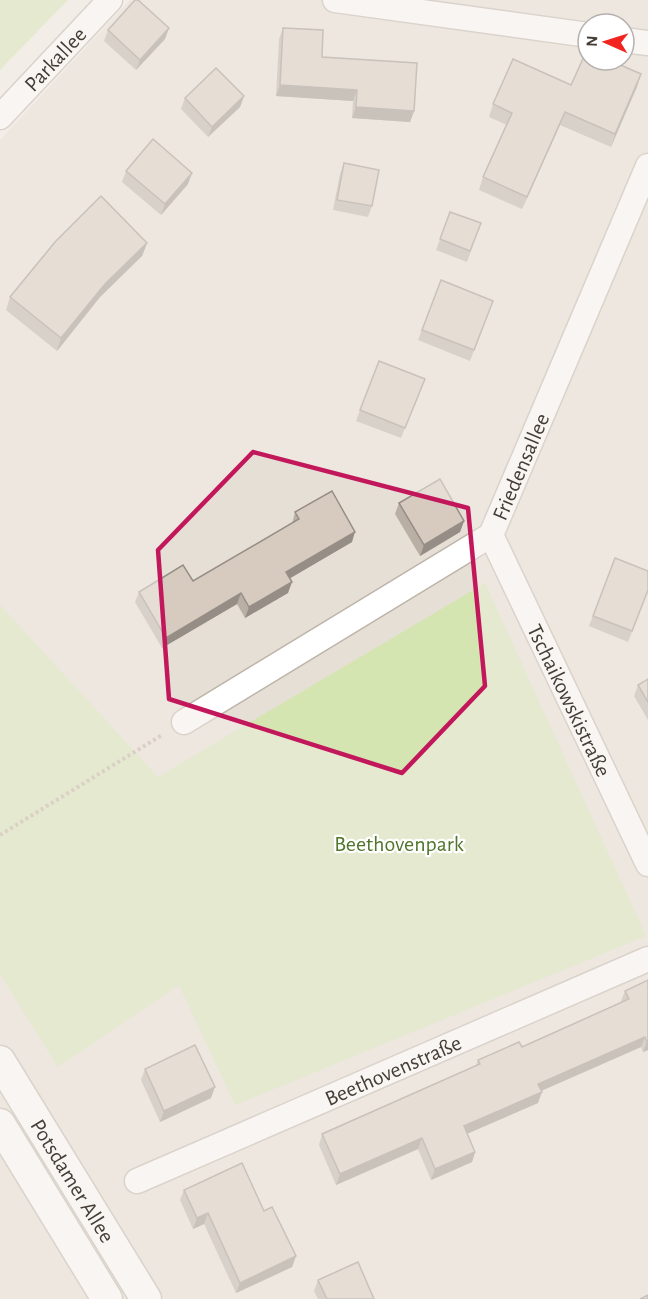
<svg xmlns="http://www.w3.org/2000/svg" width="648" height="1299" font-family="'Alegreya Sans',sans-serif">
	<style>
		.residential { fill: #e6dfd5; fill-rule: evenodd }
		.green { fill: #d4e5b1 }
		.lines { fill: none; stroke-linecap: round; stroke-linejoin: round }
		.minor-casing { stroke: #beb4a9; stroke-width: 27 }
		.tertiary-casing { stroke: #beb4a9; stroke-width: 33 }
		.path { stroke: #bfae9b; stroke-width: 4; stroke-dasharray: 3 3; stroke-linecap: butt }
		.minor { stroke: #fff; stroke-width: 24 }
		.tertiary { stroke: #fff; stroke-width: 30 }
		.wall { fill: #b9afa4 }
		.shaded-wall { fill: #968e86 }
		.building { fill: #d7cbbf; stroke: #968e86; stroke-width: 1.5 }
		.marked { fill: none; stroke: #c2185b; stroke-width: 4.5; stroke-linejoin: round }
		.labels { text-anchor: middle; stroke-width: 4.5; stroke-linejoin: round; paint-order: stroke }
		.street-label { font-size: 22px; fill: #453d36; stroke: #fff }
		.park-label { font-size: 22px; fill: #50752b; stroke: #fff }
	</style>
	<rect width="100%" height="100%" fill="#f3ede7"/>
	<!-- residential -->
	<path class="residential" d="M 130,0 L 648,0 L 648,1299 L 0,1299 L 0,140 ZM 588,24 L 624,24 L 624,60 L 588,60 Z"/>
	<!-- green -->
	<path class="green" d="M 0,0 L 68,0 L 0,70 Z
		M 485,583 L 646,936 L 235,1105 L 179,985 L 58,1067 L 0,974 L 0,605 L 158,777 Z"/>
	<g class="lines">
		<defs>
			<g id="minor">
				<path d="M 335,0 L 588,35"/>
				<path d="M 624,40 L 648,43"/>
				<path id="s1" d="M 0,117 L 110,0"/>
				<path id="s2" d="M 491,535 L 648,864"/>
				<path id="s3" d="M 184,722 L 491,535 L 648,166"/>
				<path id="s4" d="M 137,1181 L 648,959"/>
			</g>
			<g id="tertiary">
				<path id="s5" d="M 0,1061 L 146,1299"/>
				<path d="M 0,1124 L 107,1299"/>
			</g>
		</defs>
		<!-- minor casing -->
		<use href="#minor" class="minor-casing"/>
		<!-- tertiary casing -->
		<use href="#tertiary" class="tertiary-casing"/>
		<!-- path -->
		<path class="path" d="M 0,835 L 162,735"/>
		<!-- minor -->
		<use href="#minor" class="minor"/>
		<!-- tertiary -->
		<use href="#tertiary" class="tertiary"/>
	</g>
	<!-- wall -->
	<path class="wall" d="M 169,28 L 165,39 L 136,70 L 104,41 L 108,30 Z
		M 283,28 L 322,57 L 414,111 L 410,122 L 352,118 L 353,101 L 276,96 L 279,39 Z
		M 641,74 L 611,147 L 560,125 L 522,209 L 479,190 L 483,177 L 507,125 L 489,117 L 493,104 L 571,85 Z
		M 244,96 L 240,107 L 208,137 L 181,109 L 185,98 Z
		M 344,163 L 372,206 L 368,217 L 333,210 L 340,174 Z
		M 126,171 L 188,184 L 161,215 L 122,182 Z
		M 450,212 L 481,223 L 467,262 L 436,250 Z
		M 147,243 L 142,256 L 100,297 L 57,351 L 6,310 L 10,297 Z
		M 441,280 L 493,301 L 470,361 L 418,340 Z
		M 379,361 L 425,379 L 401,438 L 356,421 Z
		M 399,503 L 464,521 L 460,532 L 420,556 L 395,514 Z
		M 295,512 L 352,542 L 290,578 L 288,593 L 245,618 L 237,604 L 162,648 L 135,602 L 139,592 L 193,581 L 292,524 Z
		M 615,558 L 648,591 L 628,642 L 589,626 Z
		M 648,679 L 648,720 L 634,696 L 638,685 Z
		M 648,980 L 648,1050 L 643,1052 L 641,1047 L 541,1091 L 538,1103 L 467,1133 L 475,1152 L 472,1162 L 431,1180 L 418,1149 L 336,1185 L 319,1145 L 322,1134 L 476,1065 L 478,1060 L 522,1047 L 621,1002 L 621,1001 L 625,991 Z
		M 145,1069 L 211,1098 L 160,1122 L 141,1080 Z
		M 184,1190 L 264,1211 L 296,1256 L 292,1267 L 236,1293 L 204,1224 L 193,1229 L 180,1200 Z
		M 318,1280 L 374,1299 L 318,1299 L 314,1291 Z"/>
	<!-- shaded-wall -->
	<path class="shaded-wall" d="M 169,28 L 165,39 L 136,70 L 140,60 Z
		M 641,74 L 637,87 L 611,147 L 615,134 Z
		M 280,85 L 357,90 L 353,101 L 276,96 Z
		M 244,96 L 240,107 L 208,137 L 212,127 Z
		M 356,107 L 414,111 L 410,122 L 352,118 Z
		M 565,112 L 560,125 L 522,209 L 527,197 Z
		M 192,173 L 188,184 L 161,215 L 165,204 Z
		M 147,243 L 142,256 L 100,297 L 57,351 L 61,338 L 105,284 Z
		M 464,521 L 460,532 L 420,556 L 424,545 Z
		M 355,532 L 352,542 L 282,583 L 286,572 Z
		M 292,582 L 288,593 L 245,618 L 249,607 Z
		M 241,593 L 237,604 L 162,648 L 166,638 Z
		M 645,1037 L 641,1047 L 534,1094 L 538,1084 Z
		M 648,1041 L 648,1050 L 643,1052 L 647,1042 Z
		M 215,1087 L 211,1098 L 160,1122 L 164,1111 Z
		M 542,1092 L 538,1103 L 460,1137 L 464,1126 Z
		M 422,1138 L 418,1149 L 336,1185 L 340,1174 Z
		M 475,1152 L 472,1162 L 431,1180 L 435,1169 Z
		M 208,1213 L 204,1224 L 193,1229 L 197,1218 Z
		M 296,1256 L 292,1267 L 236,1293 L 240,1283 Z"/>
	<!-- building -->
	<path class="building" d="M 135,0 L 138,0 L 169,28 L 140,60 L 108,30 Z
		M 283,28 L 323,30 L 322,57 L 417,63 L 414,111 L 356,107 L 357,90 L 280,85 Z
		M 587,50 L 588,51 L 588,60 L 609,60 L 641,74 L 615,134 L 565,112 L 527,197 L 483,177 L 512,113 L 493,104 L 513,59 L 571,85 Z
		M 216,68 L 244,96 L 212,127 L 185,98 Z
		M 153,139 L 192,173 L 165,204 L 126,171 Z
		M 344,163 L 379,170 L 372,206 L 337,200 Z
		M 101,196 L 147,243 L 105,284 L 61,338 L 10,297 L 55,242 Z
		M 450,212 L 481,223 L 470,251 L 440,239 Z
		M 441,280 L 493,301 L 474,350 L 422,330 Z
		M 379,361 L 425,379 L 405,428 L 360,410 Z
		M 440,479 L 464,521 L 424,545 L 399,503 Z
		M 332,491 L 355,532 L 286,572 L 292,582 L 249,607 L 241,593 L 166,638 L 139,592 L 183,565 L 193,581 L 299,519 L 295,512 Z
		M 615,558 L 648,571 L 648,590 L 632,631 L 593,616 Z
		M 648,679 L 648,702 L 638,685 Z
		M 648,980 L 648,1041 L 647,1042 L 645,1037 L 538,1084 L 542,1092 L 464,1126 L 475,1152 L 435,1169 L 422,1138 L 340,1174 L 322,1134 L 480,1064 L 478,1060 L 519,1042 L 522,1047 L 629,999 L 625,991 Z
		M 195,1045 L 215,1087 L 164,1111 L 145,1069 Z
		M 242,1163 L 264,1211 L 272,1207 L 296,1256 L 240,1283 L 208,1213 L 197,1218 L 184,1190 Z
		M 358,1262 L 374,1299 L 327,1299 L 318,1280 Z
		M 648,1295 L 648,1299 L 640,1299 Z"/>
	<!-- marked area -->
	<path d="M0 0H648V1299H0ZM 253,452 L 468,508 L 485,686 L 402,773 L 169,699 L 158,550 Z" fill="#f3ede7" fill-opacity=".55" fill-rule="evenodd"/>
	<path class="marked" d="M 253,452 L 468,508 L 485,686 L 402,773 L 169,699 L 158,550 Z"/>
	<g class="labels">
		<!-- street labels -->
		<g class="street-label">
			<text dy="8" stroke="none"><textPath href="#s1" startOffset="80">Parkallee</textPath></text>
			<text dy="8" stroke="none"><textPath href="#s3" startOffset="434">Friedensallee</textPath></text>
			<text dy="8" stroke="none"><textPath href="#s2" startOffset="183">Tschaikowskistraße</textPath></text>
			<text dy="8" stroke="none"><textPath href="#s4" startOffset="279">Beethovenstraße</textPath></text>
			<text dy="8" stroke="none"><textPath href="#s5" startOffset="140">Potsdamer Allee</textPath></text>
		</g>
		<!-- park labels -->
		<g class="park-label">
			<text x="399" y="851">Beethovenpark</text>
		</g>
	</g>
	<!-- north arrow -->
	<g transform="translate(606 42) rotate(273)"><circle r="28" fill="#ffffff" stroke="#b5b1af" stroke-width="1.5"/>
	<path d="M0-4.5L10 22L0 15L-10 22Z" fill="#f1241f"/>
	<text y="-9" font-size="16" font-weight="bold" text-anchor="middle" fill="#453d36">N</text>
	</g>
</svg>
